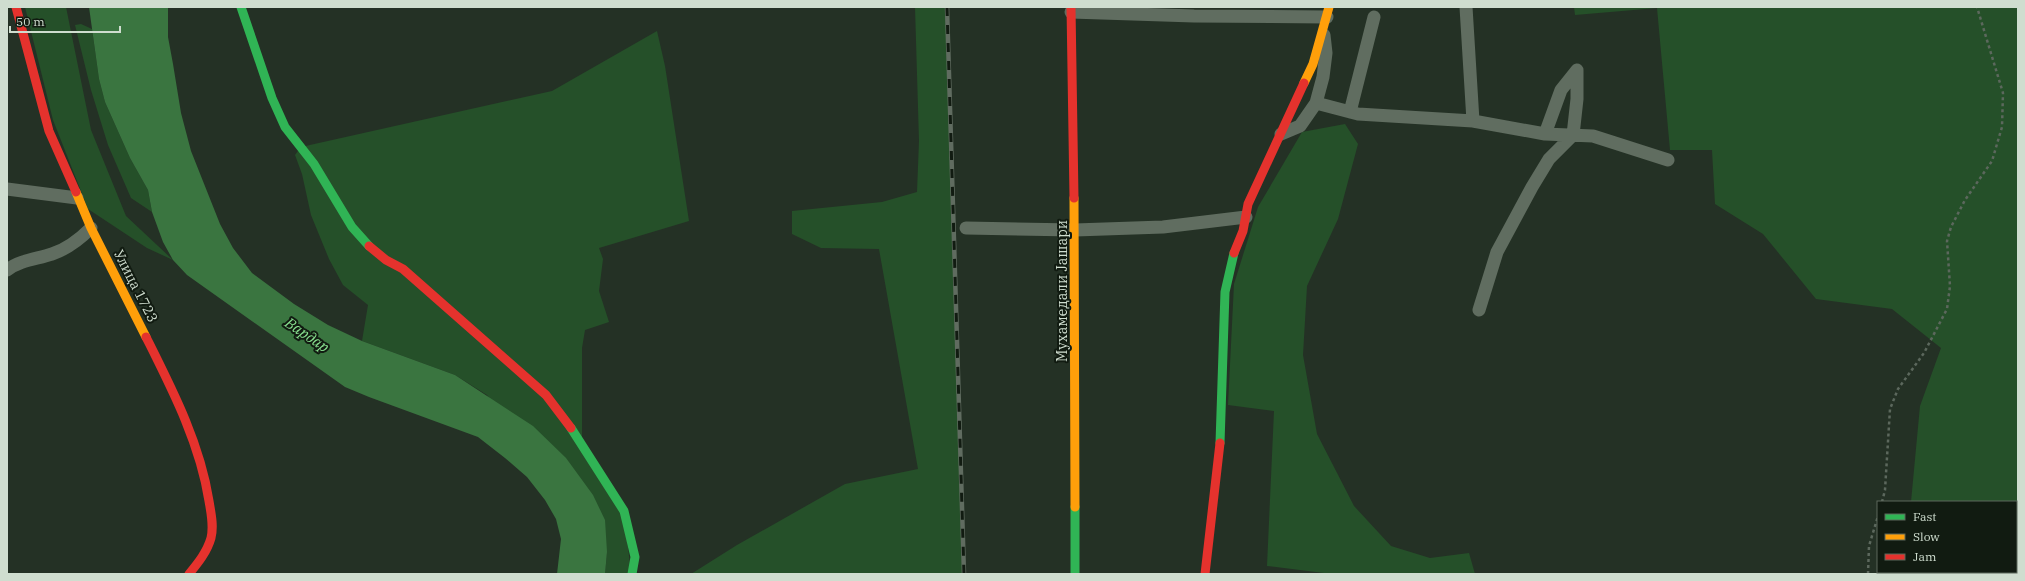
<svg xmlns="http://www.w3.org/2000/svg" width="2025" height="581" font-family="'IBM Plex Serif',serif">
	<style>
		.green { fill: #255029 }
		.water { fill: #3a7540 }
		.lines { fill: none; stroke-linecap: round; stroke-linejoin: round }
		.path { stroke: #5c685d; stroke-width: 2.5; stroke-dasharray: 3 3; stroke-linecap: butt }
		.street { stroke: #606d60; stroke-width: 13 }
		.fast { stroke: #30b455; stroke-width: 9 }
		.slow { stroke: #ff9f0a; stroke-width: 9 }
		.jam { stroke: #e5322d; stroke-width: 9 }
		.rail-casing { stroke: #606c60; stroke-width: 4.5 }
		.rail { stroke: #111b11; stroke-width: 3; stroke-dasharray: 9; stroke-linecap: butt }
		.labels { text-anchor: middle; stroke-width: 4; stroke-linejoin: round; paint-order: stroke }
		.street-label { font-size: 14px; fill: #cfddcf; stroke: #111b11 }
		.water-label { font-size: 15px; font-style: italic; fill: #88e08f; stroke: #111b11 }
	</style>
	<rect width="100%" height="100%" fill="#243125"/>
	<!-- green -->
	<path class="green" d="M 25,7 L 66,7 L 91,130 L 126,216 L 173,260 L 147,248 L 88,209 L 53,120 Z
		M 915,7 L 948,7 L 964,574 L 691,574 L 737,545 L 845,484 L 918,469 L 879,249 L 821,248 L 792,234 L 792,211 L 882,202 L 917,192 L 919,141 Z
		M 1574,7 L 2018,7 L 2018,574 L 1910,574 L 1910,572 L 2016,572 L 2016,502 L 1911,502 L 1920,406 L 1941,348 L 1892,309 L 1816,299 L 1763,234 L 1715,204 L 1712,150 L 1670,150 L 1657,8 L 1575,15 Z
		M 81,24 L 92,29 L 99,79 L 105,102 L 130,158 L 148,190 L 152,212 L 131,198 L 108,145 L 91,90 L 75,25 Z
		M 657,31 L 665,66 L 689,221 L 599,248 L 603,259 L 599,291 L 609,322 L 585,330 L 582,348 L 582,445 L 624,511 L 631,574 L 605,574 L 607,552 L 487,395 L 455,375 L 362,341 L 368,305 L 343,285 L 329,259 L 311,215 L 302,174 L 295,155 L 301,147 L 552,91 Z
		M 1345,124 L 1358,144 L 1338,219 L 1307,286 L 1303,355 L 1317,434 L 1354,506 L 1391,546 L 1430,558 L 1469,553 L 1475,574 L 1332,574 L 1267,566 L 1274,411 L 1228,405 L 1234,284 L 1258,207 L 1302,132 Z"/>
	<!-- water -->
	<path class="water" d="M 89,7 L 168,7 L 168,37 L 173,64 L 181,113 L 191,151 L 220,224 L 233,248 L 252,273 L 294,304 L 328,325 L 362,341 L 455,375 L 533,426 L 566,458 L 593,495 L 605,520 L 607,552 L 605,574 L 557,574 L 561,539 L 556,519 L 545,500 L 527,477 L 505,458 L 478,437 L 369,397 L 345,387 L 187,275 L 173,260 L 163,242 L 152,212 L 148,190 L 130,158 L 105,102 L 99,79 Z"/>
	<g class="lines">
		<!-- path -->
		<path class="path" d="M 1882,502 L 1885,490 L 1890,409 L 1898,389 L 1924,353 L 1947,309 L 1950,286 L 1947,241 L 1951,227 L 1965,200 L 1992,161 L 2002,127 L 2003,93 L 1977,7
			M 1868,574 L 1869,546 L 1878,516"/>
		<!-- street -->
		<path class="street" d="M 1466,7 L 1473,121
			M 1071,12 L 1194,16 L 1327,17
			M 1316,103 L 1358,114 L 1473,121 L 1545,134 L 1593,136 L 1668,160
			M 1350,112 L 1374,17
			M 1281,134 L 1300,126 L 1316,103 L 1323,77 L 1326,53 L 1324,35
			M 1545,134 L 1561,90 L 1577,70
			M 7,189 L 77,198
			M 966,228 L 1075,230 L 1163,227 L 1246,217
			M 7,270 C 20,260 37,259 52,254 C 67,249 79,240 91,228
			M 1479,310 L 1497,252 L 1532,187 L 1549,159 L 1573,135 L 1577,99 L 1577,70"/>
		<!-- fast -->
		<path class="fast" d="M 241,7 L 272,98 L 285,127 L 314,164 L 352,227 L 369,246
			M 571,428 L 624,511 L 635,557 L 632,574
			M 1220,443 L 1225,292 L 1234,253
			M 1075,507 L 1075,574"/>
		<!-- slow -->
		<path class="slow" d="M 1304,83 L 1313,64 L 1329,7
			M 76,192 L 91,228 L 146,337
			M 1074,198 L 1075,507"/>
		<!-- jam -->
		<path class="jam" d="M 16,7 L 49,131 L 76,192
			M 1071,7 L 1074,198
			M 369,246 L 386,260 L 403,269 L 546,395 L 571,428
			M 1234,253 L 1243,231 L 1248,204 L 1304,83
			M 146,337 C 172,389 200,443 209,501 C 211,513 214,526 211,538 C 207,552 198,563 189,574
			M 1205,574 L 1220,443"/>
		<defs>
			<path id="rail" d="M 947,7 L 964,574"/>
		</defs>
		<!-- rail casing -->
		<use href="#rail" class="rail-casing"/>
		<!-- rail -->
		<use href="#rail" class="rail"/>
	</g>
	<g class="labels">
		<!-- street labels -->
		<g class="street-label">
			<text transform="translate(136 286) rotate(63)" y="5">Улица 1723</text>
			<text transform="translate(1062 291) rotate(-90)" y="5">Мухамедали Јашари</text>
		</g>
		<!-- water labels -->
		<g class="water-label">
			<text transform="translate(307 335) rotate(34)" y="5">Вардар</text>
		</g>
	</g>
	<!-- border -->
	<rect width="2025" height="581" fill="none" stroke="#cfddcf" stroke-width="16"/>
	<!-- legend -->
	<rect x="1877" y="501" width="140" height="72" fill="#111b11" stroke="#5d695d"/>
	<rect x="1885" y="514" width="20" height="6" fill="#30b455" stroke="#5d695d"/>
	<text x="1913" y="521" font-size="12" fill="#cfddcf">Fast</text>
	<rect x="1885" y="534" width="20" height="6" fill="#ff9f0a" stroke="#5d695d"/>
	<text x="1913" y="541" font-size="12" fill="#cfddcf">Slow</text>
	<rect x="1885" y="554" width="20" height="6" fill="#e5322d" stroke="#5d695d"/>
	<text x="1913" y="561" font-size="12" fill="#cfddcf">Jam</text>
	<!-- scale -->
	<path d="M10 26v6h110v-6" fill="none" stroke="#cfddcf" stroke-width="2"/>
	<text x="16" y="26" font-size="12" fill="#cfddcf" stroke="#111b11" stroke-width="3" paint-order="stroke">50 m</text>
</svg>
